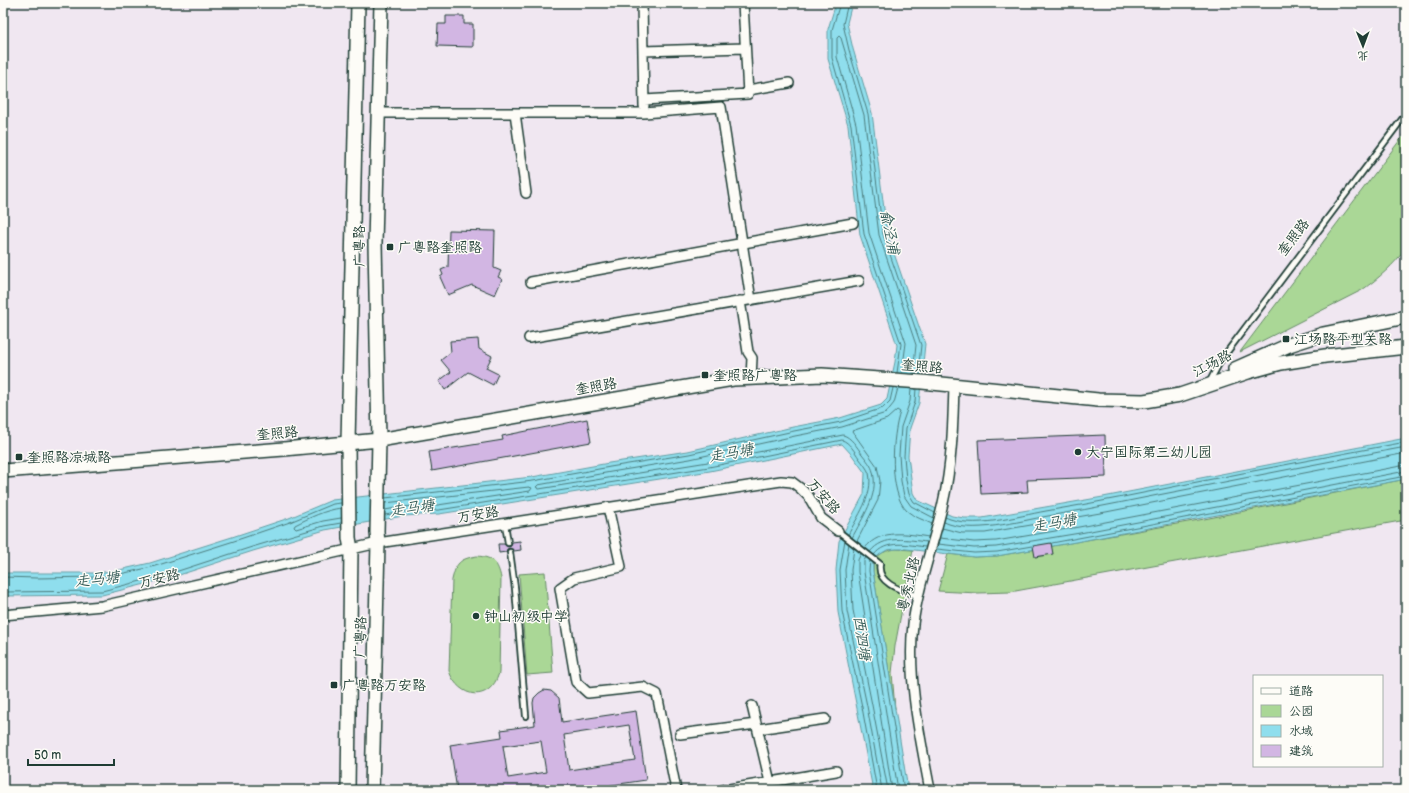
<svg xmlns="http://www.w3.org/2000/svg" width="1409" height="793" font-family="'Balsamiq Sans','LXGW WenKai TC',sans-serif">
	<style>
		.green { fill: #aad796; stroke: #648a65 }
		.water { fill: #8fdeed; stroke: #629ea3 }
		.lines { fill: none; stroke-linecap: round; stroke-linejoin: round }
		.shore { stroke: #4c7d7e; stroke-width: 1 }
		.building { fill: #d2b6e3; stroke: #1f3d34; fill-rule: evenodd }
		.lane-casing { stroke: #1f3d34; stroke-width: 8 }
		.street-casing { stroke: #1f3d34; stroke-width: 12 }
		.secondary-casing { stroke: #1f3d34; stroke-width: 16 }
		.lane { stroke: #fdfcf7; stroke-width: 4.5 }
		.street { stroke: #fdfcf7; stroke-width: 9 }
		.secondary { stroke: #fdfcf7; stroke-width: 13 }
		.poi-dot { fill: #1f3d34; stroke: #fdfcf7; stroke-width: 1.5 }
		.labels { text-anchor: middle; stroke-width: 3; stroke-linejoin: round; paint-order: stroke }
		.street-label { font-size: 14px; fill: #1f3d34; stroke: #fdfcf7 }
		.poi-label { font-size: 14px; fill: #1f3d34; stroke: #fdfcf7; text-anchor: start }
		.water-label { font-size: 15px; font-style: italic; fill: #355d59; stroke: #fdfcf7 }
	</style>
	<rect width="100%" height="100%" fill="#f0e7f1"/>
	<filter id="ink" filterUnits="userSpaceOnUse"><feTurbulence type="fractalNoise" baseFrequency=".025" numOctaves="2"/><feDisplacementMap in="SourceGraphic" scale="8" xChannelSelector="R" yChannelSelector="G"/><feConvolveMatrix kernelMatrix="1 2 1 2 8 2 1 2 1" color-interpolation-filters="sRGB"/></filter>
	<g filter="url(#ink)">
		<!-- green -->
		<path class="green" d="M 1406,132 L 1406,248 C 1394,265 1379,278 1362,290 L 1240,352 Z
			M 1406,479 L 1406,520 L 1010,592 L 978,593 L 938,591 L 948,554 L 974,557 L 997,556 L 1199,520 Z
			M 896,549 L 913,550 L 895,646 L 892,673 L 895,709 L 873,571 C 873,556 882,551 896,549 Z
			M 477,556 C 493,557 498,563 501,578 L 499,673 C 490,703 459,699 449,671 L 452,580 C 456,563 459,559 477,556 Z
			M 545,572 L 553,673 L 527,675 L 519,574 Z"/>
		<!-- water -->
		<path class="water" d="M 836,3 L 852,3 L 847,23 L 853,49 L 872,113 L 887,233 L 925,344 L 919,403 L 910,428 L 908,456 L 913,493 L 917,500 L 952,516 L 964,518 L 982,518 L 1103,497 L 1406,438 L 1406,479 L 1081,541 L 997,556 L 974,557 L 906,549 L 896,549 L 887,550 L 879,555 L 873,563 L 873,571 L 908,790 L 873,790 L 838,612 L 836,570 L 839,541 L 864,494 L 865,473 L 852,455 L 842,444 L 710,471 L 439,514 L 403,516 L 325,530 L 253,551 L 173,577 L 102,595 L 3,596 L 3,573 L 96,573 L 119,570 L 150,563 L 232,537 L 289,518 L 332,500 L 532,477 L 609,463 L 688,451 L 793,427 L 840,418 L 881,405 L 887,399 L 895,362 L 897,345 L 860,235 L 848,125 L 828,59 L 828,29 Z"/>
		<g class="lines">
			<!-- shore -->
			<path class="shore" d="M 840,3 L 832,30 L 832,58 L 851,125 L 864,234 L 901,344 L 897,373
				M 848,3 L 843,24 L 849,50 L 868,114 L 883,234 L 921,345 L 918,374
				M 902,373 L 906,343 L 869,233 L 856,124 L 837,57 L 837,38 L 839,36 L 841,38 L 864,115 L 879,235 L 916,345 L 913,374
				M 911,389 L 910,401 L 901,427 L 899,455 L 901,481 L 904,496 L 911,506 L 934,518
				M 916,389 L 915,402 L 906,428 L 904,456 L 906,480 L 909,494 L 914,502 L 935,513
				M 385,498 L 533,481 L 610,467 L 689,454 L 794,431 L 841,422 L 883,408 L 890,401 L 893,388
				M 341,508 C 325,510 309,518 295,525 L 294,527 L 296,529 L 323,521 L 341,518
				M 385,510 L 402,507 L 438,505 L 530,491 L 532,488 L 529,487 L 385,503
				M 385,515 L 403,512 L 439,510 L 709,467 L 842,440 C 849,442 855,452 859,458 C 862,462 867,468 869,473 C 874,495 857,517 848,535
				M 945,517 C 972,530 1018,516 1046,511 C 1095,503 1144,493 1192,483 C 1263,469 1335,455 1406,442
				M 944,522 C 971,535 1019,521 1048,516 C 1097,508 1146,497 1194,488 C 1265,474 1335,460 1406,447
				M 942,528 L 962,533 L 985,533 L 1106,512 L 1406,453
				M 852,538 C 862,518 879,496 873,472 C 872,466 866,459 862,454 C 857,447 851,437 843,435 L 708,462 L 539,489 L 536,487 L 538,485 L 611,472 L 690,459 L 795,436 L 842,427 L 886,413 L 894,403 L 898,388
				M 940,538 L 974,542 L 996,541 L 1079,527 L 1406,465
				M 845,540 L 840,570 L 842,611 L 862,707 L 877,790
				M 857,541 L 878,500 L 880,481 L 877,466 L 852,431 L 887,419 L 897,410 L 900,412 C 892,435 888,493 907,511 C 914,517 924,520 932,524
				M 849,543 L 845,570 L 847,611 L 867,706 L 882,790
				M 1052,543 L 1406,476
				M 938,544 L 974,548 L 996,547 L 1080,533 L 1406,471
				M 854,548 L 851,570 L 853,610 L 872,705 L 888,790
				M 865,548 C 881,528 907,534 929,537
				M 937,549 L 974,553 L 997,552 L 1032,546
				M 870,552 C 884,534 908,540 927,542
				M 861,553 L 858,560 L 858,572 L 892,790
				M 874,555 C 886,539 909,545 925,547
				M 866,557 L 864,561 L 864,572 L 898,790
				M 870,560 L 869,571 L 904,790
				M 3,577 L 37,578 L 96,577 L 120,574 L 152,567 L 234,541 L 290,522 L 333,504 L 341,503
				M 3,592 L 102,591 L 172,573 L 252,547 L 324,526 L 341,523"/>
		</g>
		<!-- building -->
		<path class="building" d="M 446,16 L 464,16 L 464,24 L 473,24 L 473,47 L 437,46 L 438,24 L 446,24 Z
			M 449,230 L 495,231 L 494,268 L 501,271 L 498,277 L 502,279 L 495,295 L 472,285 L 448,295 L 440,277 L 443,275 L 441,270 L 448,267 Z
			M 478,339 L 479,349 L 492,356 L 486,368 L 498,374 L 493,385 L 468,372 L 445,390 L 439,381 L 451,372 L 441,360 L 451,352 L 450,341 Z
			M 587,419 L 591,442 L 432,471 L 429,452 L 503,440 L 502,436 Z
			M 1105,435 L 1106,477 L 1027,480 L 1028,492 L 981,494 L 978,440 Z
			M 520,541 L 521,550 L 514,551 L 510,548 L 507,549 L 506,552 L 499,553 L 498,544 L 504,544 L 508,547 L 511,546 L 512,542 Z
			M 1051,543 L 1053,554 L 1035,557 L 1033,546 Z
			M 544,690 L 551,691 L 559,698 L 562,722 L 636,711 L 646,780 L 579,790 L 457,790 L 450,745 L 502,737 L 501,730 L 535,725 L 533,703 L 534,698 L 539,693 ZM 629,725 L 635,760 L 569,770 L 564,735 ZM 541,741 L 546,772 L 508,778 L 503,746 Z"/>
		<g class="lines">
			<defs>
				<path id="lane" d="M 1210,381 L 1221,360 L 1406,114
					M 505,524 L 508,543
					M 838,531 L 880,564 C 876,584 903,591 918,596
					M 510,552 L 515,588 L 526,716"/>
				<path id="street" d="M 642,3 L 644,106
					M 643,51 L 745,48
					M 748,90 L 789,83
					M 644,100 L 748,94 L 743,3
					M 378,113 L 644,113 L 721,107 L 751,300
					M 515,113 L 526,193
					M 531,282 L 853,223
					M 740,301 L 748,352 L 752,358 L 751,378
					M 529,338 L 859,281
					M 608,507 L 621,567 L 574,578 L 560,588 L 576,682 L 588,693 L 643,687 L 657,694 L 676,790
					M 3,615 L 102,606 L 378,543 L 781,481 L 792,482 L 800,488 L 809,497 L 821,518 L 838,531
					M 752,706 L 770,782
					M 758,729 L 825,719
					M 680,734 L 756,724
					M 723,790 L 836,771
					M 930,790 C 920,737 907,678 913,624 C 918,583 934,544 943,503 C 952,465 953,424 954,385"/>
				<path id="secondary" d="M 1235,369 L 1289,345 L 1323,334 L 1406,317
					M 3,471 L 284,449 L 379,440 L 733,379 L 822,375 L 922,382 L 1098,400 L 1144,401 L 1180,395 L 1248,372 L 1281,363 L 1325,356 L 1406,347
					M 348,790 L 351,549 L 349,538 L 348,442 L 358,3
					M 372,790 L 378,543 L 377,532 L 379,440 L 375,243 L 381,3"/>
			</defs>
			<!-- lane casing -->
			<use href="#lane" class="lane-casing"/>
			<!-- street casing -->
			<use href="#street" class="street-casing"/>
			<!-- secondary casing -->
			<use href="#secondary" class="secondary-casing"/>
			<!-- lane -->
			<use href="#lane" class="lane"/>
			<!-- street -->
			<use href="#street" class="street"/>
			<!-- secondary -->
			<use href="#secondary" class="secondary"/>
		</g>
	</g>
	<!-- markers -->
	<g class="poi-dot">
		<rect x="386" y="243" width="8" height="8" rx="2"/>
		<rect x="1282" y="335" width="8" height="8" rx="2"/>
		<rect x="701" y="371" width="8" height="8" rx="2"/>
		<circle cx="1078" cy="452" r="4"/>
		<rect x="15" y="453" width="8" height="8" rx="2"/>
		<circle cx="476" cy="616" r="4"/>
		<rect x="330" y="681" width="8" height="8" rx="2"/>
	</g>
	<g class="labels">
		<!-- street labels -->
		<g class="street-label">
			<text transform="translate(1293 237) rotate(-53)" y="5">奎照路</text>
			<text transform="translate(359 246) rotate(-90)" y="5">广粤路</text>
			<text transform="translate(1212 363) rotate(-27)" y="5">江场路</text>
			<text transform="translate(922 366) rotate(5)" y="5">奎照路</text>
			<text transform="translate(596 386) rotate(-10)" y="5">奎照路</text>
			<text transform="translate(277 433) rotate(-5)" y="5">奎照路</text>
			<text transform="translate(824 496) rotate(49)" y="5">万安路</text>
			<text transform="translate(478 514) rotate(-9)" y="5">万安路</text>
			<text transform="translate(159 578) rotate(-13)" y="5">万安路</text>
			<text transform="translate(908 584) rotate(-77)" y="5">粤秀北路</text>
			<text transform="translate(360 637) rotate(-88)" y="5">广粤路</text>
		</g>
		<!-- poi labels -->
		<g class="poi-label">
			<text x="398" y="252">广粤路奎照路</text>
			<text x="1294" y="344">江场路平型关路</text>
			<text x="713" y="380">奎照路广粤路</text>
			<text x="1086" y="457">大宁国际第三幼儿园</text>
			<text x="27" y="462">奎照路凉城路</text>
			<text x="484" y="621">钟山初级中学</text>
			<text x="342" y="690">广粤路万安路</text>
		</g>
		<!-- water labels -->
		<g class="water-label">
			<text transform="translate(890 232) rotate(79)" y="5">俞泾浦</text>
			<text transform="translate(731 453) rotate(-10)" y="5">走马塘</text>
			<text transform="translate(412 508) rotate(-8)" y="5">走马塘</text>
			<text transform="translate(1054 523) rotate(-10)" y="5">走马塘</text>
			<text transform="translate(97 579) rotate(-6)" y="5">走马塘</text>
			<text transform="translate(862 638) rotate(82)" y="5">西泗塘</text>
		</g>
	</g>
	<!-- margin -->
	<rect width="1409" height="793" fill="none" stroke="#fdfcf7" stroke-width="16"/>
	<rect x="8" y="8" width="1393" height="777" fill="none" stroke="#1f3d34" stroke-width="1.5" filter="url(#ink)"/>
	<!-- legend -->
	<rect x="1253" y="675" width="130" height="92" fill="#fdfcf7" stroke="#a4b0a9"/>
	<rect x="1261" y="688" width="20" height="6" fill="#fdfcf7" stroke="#a4b0a9"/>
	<text x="1289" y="695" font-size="12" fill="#1f3d34">道路</text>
	<rect x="1261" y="705" width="20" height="12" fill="#aad796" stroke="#a4b0a9"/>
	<text x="1289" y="715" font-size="12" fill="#1f3d34">公园</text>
	<rect x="1261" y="725" width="20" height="12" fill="#8fdeed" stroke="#a4b0a9"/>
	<text x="1289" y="735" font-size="12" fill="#1f3d34">水域</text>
	<rect x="1261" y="745" width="20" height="12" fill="#d2b6e3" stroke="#a4b0a9"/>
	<text x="1289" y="755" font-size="12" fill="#1f3d34">建筑</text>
	<!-- north arrow -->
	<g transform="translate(1363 46) rotate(179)" stroke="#fdfcf7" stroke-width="3" paint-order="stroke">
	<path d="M0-3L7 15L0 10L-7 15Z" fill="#1f3d34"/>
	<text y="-6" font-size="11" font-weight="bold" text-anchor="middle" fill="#1f3d34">北</text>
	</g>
	<!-- scale -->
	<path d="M28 759v6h86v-6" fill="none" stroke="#1f3d34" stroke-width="2"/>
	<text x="34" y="759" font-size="12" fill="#1f3d34" stroke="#fdfcf7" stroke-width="3" paint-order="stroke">50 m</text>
</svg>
